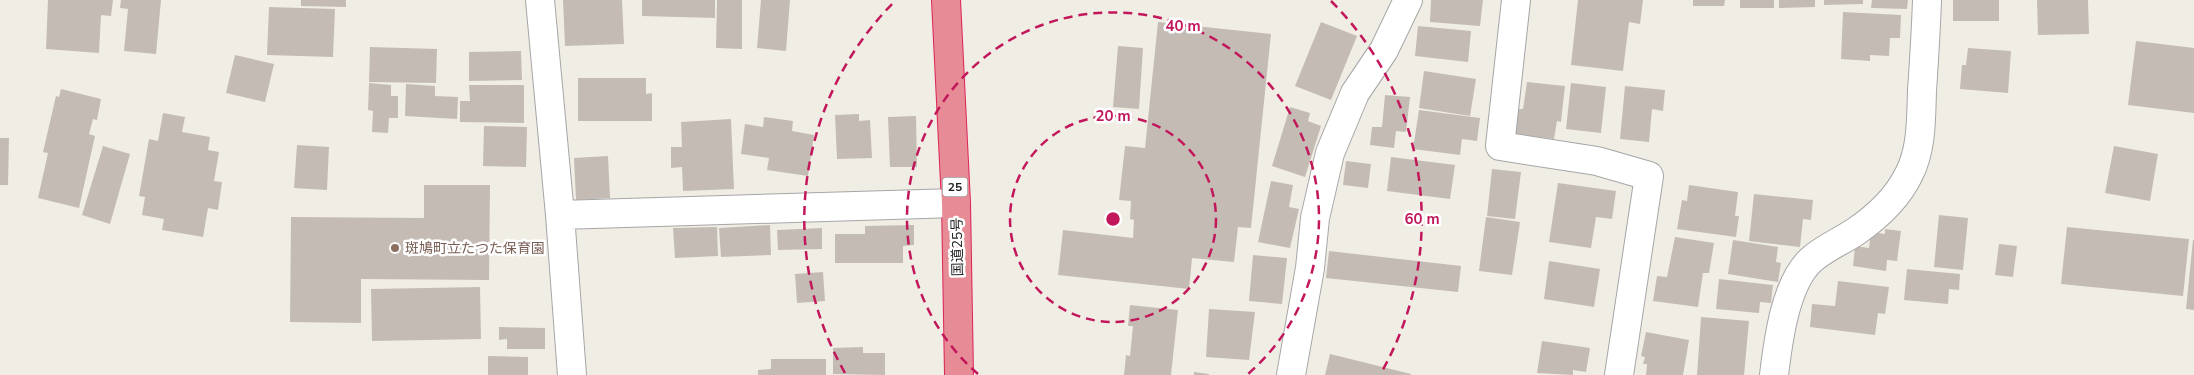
<svg xmlns="http://www.w3.org/2000/svg" width="2194" height="375" font-family="'Nunito Sans','Noto Sans JP',sans-serif">
	<style>
		.building { fill: #c4bcb4 }
		.lines { fill: none; stroke-linecap: round; stroke-linejoin: round }
		.street-casing { stroke: #a6a6a6; stroke-width: 30 }
		.highway-casing { stroke: #db2455; stroke-width: 30 }
		.street { stroke: #fff; stroke-width: 28 }
		.highway { stroke: #e78c96; stroke-width: 28 }
		.ring { fill: none; stroke: #c2185b; stroke-width: 2.5; stroke-dasharray: 9 6 }
		.education-dot { fill: #8d6e63; stroke: #fff; stroke-width: 2 }
		.labels { text-anchor: middle; stroke-width: 5; stroke-linejoin: round; paint-order: stroke }
		.shield { fill: #fff; stroke: #626262; stroke-width: 1 }
		.shield-label { font-size: 12px; font-weight: bold; fill: #1f1f1f }
		.street-label { font-size: 14px; fill: #1f1f1f; stroke: #fff }
		.education-label { font-size: 14px; fill: #785e54; stroke: #fff; text-anchor: start }
		.centre { fill: #c2185b; stroke: #fff; stroke-width: 2.5 }
		.ring-label { font-size: 15px; text-anchor: middle; font-weight: bold; fill: #c2185b; stroke: #fff; stroke-width: 5; stroke-linejoin: round; paint-order: stroke }
	</style>
	<rect width="100%" height="100%" fill="#f0ede5"/>
	<!-- building -->
	<path class="building" d="M 48,0 L 113,0 L 111,16 L 101,15 L 99,53 L 46,49 Z
		M 121,0 L 161,0 L 156,54 L 124,51 L 128,9 L 120,8 Z
		M 301,0 L 346,0 L 346,7 L 301,6 Z
		M 563,0 L 622,0 L 624,44 L 565,46 Z
		M 642,0 L 715,0 L 715,18 L 642,16 Z
		M 717,0 L 742,0 L 742,49 L 716,48 Z
		M 761,0 L 790,0 L 786,51 L 757,48 Z
		M 1431,0 L 1483,0 L 1480,26 L 1430,22 Z
		M 1578,0 L 1643,0 L 1640,24 L 1629,22 L 1623,71 L 1571,65 Z
		M 1693,0 L 1725,0 L 1724,6 L 1693,6 Z
		M 1740,0 L 1774,0 L 1774,8 L 1740,8 Z
		M 1779,0 L 1815,0 L 1815,7 L 1779,8 Z
		M 1824,0 L 1863,0 L 1863,4 L 1824,5 Z
		M 1872,0 L 1908,0 L 1907,9 L 1871,8 Z
		M 1953,0 L 1999,0 L 1999,21 L 1953,21 Z
		M 2037,0 L 2088,0 L 2089,34 L 2038,35 Z
		M 269,7 L 335,9 L 333,57 L 267,55 Z
		M 1843,12 L 1901,15 L 1900,38 L 1890,38 L 1889,56 L 1870,55 L 1870,61 L 1841,59 Z
		M 1158,22 L 1271,34 L 1251,228 L 1238,227 L 1234,262 L 1192,258 L 1189,289 L 1058,275 L 1063,230 L 1133,238 L 1134,220 L 1130,219 L 1131,201 L 1119,200 L 1125,146 L 1145,148 Z
		M 1321,22 L 1357,36 L 1331,100 L 1295,86 Z
		M 1418,26 L 1471,31 L 1468,62 L 1415,56 Z
		M 2136,41 L 2194,48 L 2194,113 L 2128,105 Z
		M 1118,46 L 1143,48 L 1139,109 L 1113,107 Z
		M 370,47 L 437,49 L 436,83 L 369,82 Z
		M 1968,48 L 2011,51 L 2008,93 L 1960,89 L 1962,65 L 1966,65 Z
		M 521,51 L 522,80 L 469,81 L 469,52 Z
		M 235,55 L 274,64 L 265,102 L 226,93 Z
		M 1424,71 L 1476,79 L 1470,116 L 1419,108 Z
		M 578,78 L 646,78 L 646,94 L 652,93 L 652,121 L 578,121 Z
		M 1527,82 L 1565,86 L 1561,122 L 1557,121 L 1554,139 L 1515,134 L 1518,109 L 1523,109 Z
		M 369,83 L 391,85 L 391,96 L 398,96 L 398,118 L 389,118 L 388,133 L 372,132 L 373,111 L 368,110 Z
		M 1571,83 L 1606,87 L 1601,133 L 1566,129 Z
		M 406,84 L 435,86 L 435,96 L 458,97 L 457,119 L 405,116 Z
		M 469,85 L 524,85 L 524,123 L 460,122 L 460,101 L 470,101 Z
		M 1625,86 L 1665,90 L 1663,111 L 1652,109 L 1649,142 L 1620,139 Z
		M 61,89 L 101,99 L 97,120 L 93,119 L 89,134 L 95,136 L 79,208 L 38,198 L 48,153 L 43,152 L 56,96 L 59,97 Z
		M 1385,95 L 1410,97 L 1406,132 L 1396,131 L 1394,148 L 1370,145 L 1372,127 L 1382,127 Z
		M 1290,107 L 1310,113 L 1308,121 L 1321,126 L 1305,177 L 1272,166 Z
		M 1419,110 L 1480,118 L 1477,141 L 1462,139 L 1460,155 L 1413,149 Z
		M 163,113 L 185,117 L 182,132 L 210,137 L 208,150 L 219,152 L 214,181 L 222,182 L 218,210 L 208,208 L 203,237 L 162,230 L 164,219 L 142,215 L 145,197 L 139,196 L 149,139 L 158,141 Z
		M 859,114 L 859,121 L 870,120 L 872,158 L 837,159 L 835,115 Z
		M 916,116 L 917,167 L 890,167 L 888,117 Z
		M 764,117 L 793,121 L 792,131 L 814,135 L 808,176 L 767,170 L 769,158 L 741,154 L 745,124 L 763,127 Z
		M 731,119 L 734,189 L 683,191 L 682,167 L 671,168 L 671,147 L 682,147 L 681,122 Z
		M 484,126 L 527,127 L 526,167 L 483,166 Z
		M 0,138 L 9,138 L 8,185 L 0,185 Z
		M 297,145 L 329,147 L 327,190 L 294,188 Z
		M 103,146 L 130,154 L 110,224 L 82,215 Z
		M 2114,146 L 2158,154 L 2150,201 L 2105,193 Z
		M 608,156 L 610,198 L 576,200 L 574,158 Z
		M 1391,157 L 1455,165 L 1450,199 L 1387,191 Z
		M 1346,161 L 1371,164 L 1368,188 L 1343,185 Z
		M 1492,169 L 1521,172 L 1515,219 L 1487,216 Z
		M 1271,181 L 1293,185 L 1289,207 L 1299,209 L 1290,248 L 1258,242 Z
		M 1558,183 L 1616,191 L 1612,219 L 1596,217 L 1591,248 L 1549,242 Z
		M 424,185 L 490,185 L 489,280 L 361,279 L 361,323 L 290,322 L 291,217 L 424,218 Z
		M 1689,185 L 1738,192 L 1735,216 L 1739,216 L 1736,237 L 1677,229 L 1682,200 L 1687,201 Z
		M 1754,194 L 1813,200 L 1811,220 L 1803,219 L 1800,247 L 1749,241 Z
		M 1939,215 L 1968,218 L 1963,270 L 1934,267 Z
		M 1486,217 L 1520,222 L 1512,275 L 1479,271 Z
		M 770,225 L 771,255 L 721,257 L 719,228 Z
		M 914,225 L 914,245 L 903,246 L 903,263 L 835,263 L 835,234 L 865,234 L 865,226 Z
		M 717,227 L 718,256 L 675,258 L 673,228 Z
		M 2067,227 L 2189,239 L 2183,296 L 2061,284 Z
		M 822,228 L 822,249 L 778,250 L 777,230 Z
		M 1885,229 L 1901,231 L 1897,261 L 1887,260 L 1886,271 L 1853,266 L 1855,246 L 1869,248 L 1871,232 L 1885,234 Z
		M 1675,237 L 1714,243 L 1709,273 L 1703,273 L 1698,307 L 1653,301 L 1657,276 L 1667,277 Z
		M 1733,240 L 1778,247 L 1776,262 L 1781,263 L 1778,282 L 1728,274 Z
		M 2193,240 L 2194,240 L 2194,310 L 2186,309 Z
		M 1999,244 L 2017,246 L 2013,277 L 1995,275 Z
		M 1329,251 L 1461,266 L 1458,292 L 1326,278 Z
		M 1253,255 L 1287,258 L 1282,304 L 1249,301 Z
		M 1549,261 L 1600,269 L 1594,307 L 1544,299 Z
		M 1907,269 L 1960,274 L 1959,290 L 1949,289 L 1948,304 L 1904,300 Z
		M 823,272 L 825,301 L 797,303 L 795,274 Z
		M 1719,279 L 1773,285 L 1771,303 L 1760,302 L 1759,313 L 1716,309 Z
		M 1838,281 L 1889,287 L 1885,314 L 1878,313 L 1875,335 L 1810,327 L 1812,304 L 1835,306 Z
		M 480,287 L 481,339 L 372,341 L 371,289 Z
		M 1130,305 L 1178,310 L 1171,375 L 1124,375 L 1126,355 L 1130,356 L 1133,326 L 1128,326 Z
		M 1209,309 L 1255,312 L 1249,360 L 1206,357 Z
		M 1701,317 L 1749,321 L 1744,375 L 1697,375 Z
		M 499,327 L 545,328 L 545,349 L 507,349 L 507,339 L 499,340 Z
		M 1646,332 L 1689,340 L 1683,375 L 1646,375 L 1647,364 L 1643,364 L 1645,357 L 1641,356 Z
		M 1542,341 L 1590,348 L 1586,372 L 1573,370 L 1573,375 L 1537,373 Z
		M 863,347 L 863,353 L 885,353 L 885,375 L 833,374 L 833,348 Z
		M 1330,354 L 1411,374 L 1411,375 L 1325,375 Z
		M 488,356 L 528,357 L 528,375 L 488,375 Z
		M 771,359 L 826,359 L 826,375 L 758,375 L 758,370 L 771,369 Z
		M 1194,372 L 1209,374 L 1209,375 L 1194,375 Z"/>
	<g class="lines">
		<defs>
			<path id="street" d="M 540,0 L 560,215 L 572,375
				M 1516,0 L 1500,146 L 1597,161 L 1649,176 L 1619,375
				M 560,215 L 956,203
				M 1291,375 L 1310,268 L 1315,218 L 1330,153 L 1355,93 L 1384,50 L 1408,0
				M 1774,375 C 1778,342 1785,284 1811,260 C 1824,248 1840,242 1855,232 C 1877,217 1898,197 1909,174 C 1922,149 1921,118 1922,91 C 1924,61 1926,30 1927,0"/>
			<path id="highway" d="M 946,0 L 956,203 L 959,375"/>
		</defs>
		<!-- street casing -->
		<use href="#street" class="street-casing"/>
		<!-- highway casing -->
		<use href="#highway" class="highway-casing"/>
		<!-- street -->
		<use href="#street" class="street"/>
		<!-- highway -->
		<use href="#highway" class="highway"/>
	</g>
	<!-- distance rings -->
	<g class="ring">
		<circle cx="1113" cy="219" r="103"/>
		<path d="M978 374A206 206 0 1 1 1248 374"/>
		<path d="M845 373A309 309 0 0 1 895 1M1331 1A309 309 0 0 1 1381 373"/>
	</g>
	<!-- markers -->
	<circle class="education-dot" cx="395" cy="248" r="5"/>
	<g class="labels">
		<!-- shield labels -->
		<rect class="shield" x="942.5" y="177.5" width="25" height="19" rx="4"/>
		<g class="shield-label">
			<text x="955" y="191">25</text>
		</g>
		<!-- street labels -->
		<g class="street-label">
			<text transform="translate(957 247) rotate(-91)" y="5">国道25号</text>
		</g>
		<!-- education labels -->
		<g class="education-label">
			<text x="405" y="253">斑鳩町立たつた保育園</text>
		</g>
	</g>
	<circle cx="1113" cy="219" r="8" class="centre"/>
	<g class="ring-label">
		<text x="1183" y="31">40 m</text>
		<text x="1113" y="121">20 m</text>
		<text x="1422" y="224">60 m</text>
	</g>
</svg>
